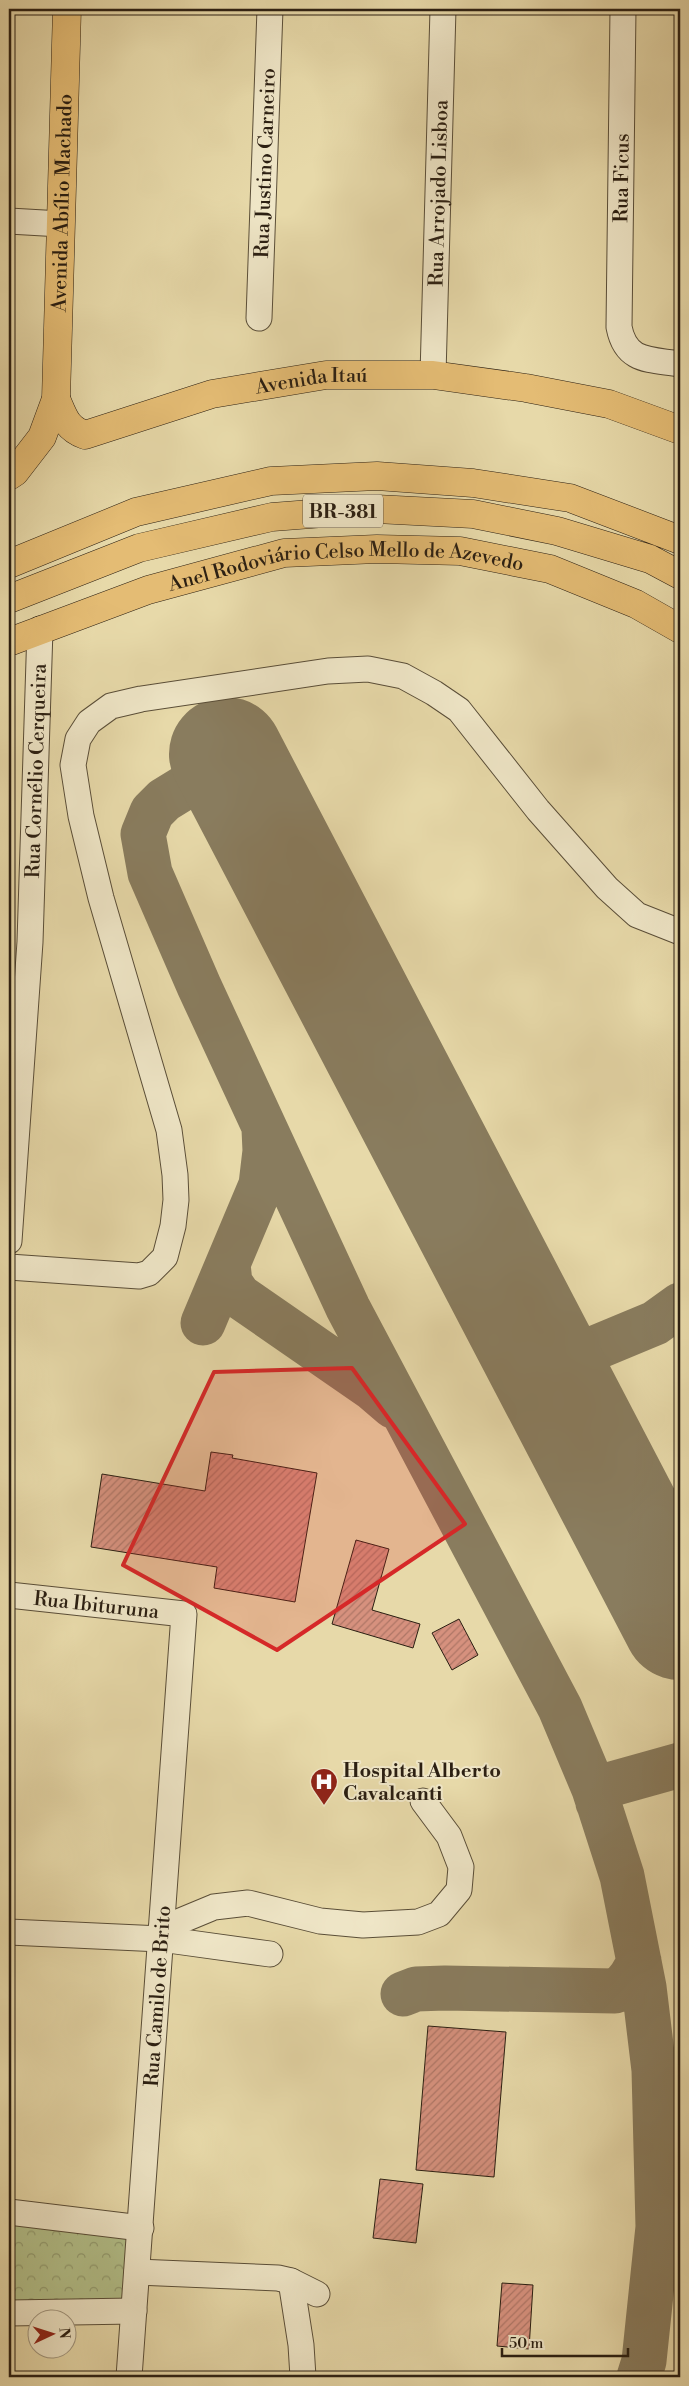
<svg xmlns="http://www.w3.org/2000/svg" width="689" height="2386" font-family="'Libre Bodoni',serif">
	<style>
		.park { fill: url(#park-crowns); stroke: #6f704e }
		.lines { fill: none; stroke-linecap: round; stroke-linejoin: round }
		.taxiway { stroke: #897c5e; stroke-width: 45 }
		.runway { stroke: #897c5e; stroke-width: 114 }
		.building { fill: url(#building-hatch); stroke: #2b1f12 }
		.minor-casing { stroke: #5a4e38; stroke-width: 27 }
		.major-casing { stroke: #2b1f12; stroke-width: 29 }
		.highway-casing { stroke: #2b1f12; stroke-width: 29 }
		.minor { stroke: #efe6c7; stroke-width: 25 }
		.major { stroke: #e4bc74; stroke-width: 28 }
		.highway { stroke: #e4bc74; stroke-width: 28 }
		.marked { fill: #d62828; fill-opacity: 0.2; stroke: #d62828; stroke-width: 4; stroke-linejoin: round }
		.labels { text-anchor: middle; stroke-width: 4; stroke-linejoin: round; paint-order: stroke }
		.shield { fill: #efe6c7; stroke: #665b48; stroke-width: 1 }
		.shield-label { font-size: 19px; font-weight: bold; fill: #2b1f12 }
		.street-label { font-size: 20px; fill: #2b1f12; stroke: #efe6c7 }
		.poi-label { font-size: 20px; font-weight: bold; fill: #2b1f12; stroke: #efe6c7; text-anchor: start }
	</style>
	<defs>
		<pattern id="park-crowns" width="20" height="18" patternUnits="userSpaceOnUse" patternTransform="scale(1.25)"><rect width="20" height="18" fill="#b3c08a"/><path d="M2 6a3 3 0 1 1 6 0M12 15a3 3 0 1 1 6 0" fill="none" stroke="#929b6f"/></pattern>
		<pattern id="building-hatch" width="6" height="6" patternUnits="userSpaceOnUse" patternTransform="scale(1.25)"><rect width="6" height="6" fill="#d6917e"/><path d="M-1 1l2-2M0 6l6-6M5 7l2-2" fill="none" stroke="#ae7666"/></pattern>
	</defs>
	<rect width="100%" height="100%" fill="#e7d9a9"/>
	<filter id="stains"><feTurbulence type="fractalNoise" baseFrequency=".004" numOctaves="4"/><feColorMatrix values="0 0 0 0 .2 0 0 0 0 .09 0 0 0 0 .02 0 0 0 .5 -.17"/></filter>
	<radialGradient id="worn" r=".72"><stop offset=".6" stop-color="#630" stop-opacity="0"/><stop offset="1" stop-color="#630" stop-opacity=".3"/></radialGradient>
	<!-- park -->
	<path class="park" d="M 9,2218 L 133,2235 L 128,2306 L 9,2303 Z"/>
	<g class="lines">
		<!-- taxiway -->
		<path class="taxiway" d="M 233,767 L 220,769 L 203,776 L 164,800 L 152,812 L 143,834 L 150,873 L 199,986 L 348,1308 L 560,1708 L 594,1789 L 622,1876 L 644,1987 L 654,2070 L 658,2227 L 644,2361 L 639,2377
			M 228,1264 L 230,1283 L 239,1296 L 372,1388 L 393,1406
			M 203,1323 L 261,1185 L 265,1151 L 264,1129
			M 554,1381 L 566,1360 L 655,1323 L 680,1305
			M 598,1803 L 604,1791 L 612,1784 L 680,1765
			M 403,1994 L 416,1989 L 445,1988 L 615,1991 C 628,1985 634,1973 639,1961"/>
		<!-- runway -->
		<path class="runway" d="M 226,754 L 680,1623"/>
	</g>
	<!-- building -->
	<path class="building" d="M 211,1452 L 233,1455 L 232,1458 L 317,1473 L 295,1602 L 214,1588 L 217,1567 L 91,1547 L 102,1474 L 205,1491 Z
		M 356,1540 L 389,1549 L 372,1610 L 420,1624 L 413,1648 L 332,1624 Z
		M 459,1619 L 478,1655 L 452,1670 L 432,1633 Z
		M 428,2026 L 506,2032 L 494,2177 L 416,2170 Z
		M 380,2179 L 423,2184 L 416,2243 L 373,2238 Z
		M 502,2283 L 533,2285 L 529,2349 L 497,2346 Z"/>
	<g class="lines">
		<defs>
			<g id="minor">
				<path d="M 623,9 L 619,327 C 626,363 650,359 680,364"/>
				<path d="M 9,221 L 61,224"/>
				<path id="s1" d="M 259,318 L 270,9"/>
				<path id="s2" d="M 433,375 L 443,9"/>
				<path id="s3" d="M 9,1241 L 30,942 L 40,629"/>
				<path d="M 9,1267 L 139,1276 L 149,1273 L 165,1257 L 173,1226 L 176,1200 L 175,1175 L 169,1130 L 101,898 L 81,816 L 73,765 L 78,739 L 89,722 L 111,706 L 141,699 L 328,671 L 368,669 L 403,676 L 434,693 L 459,710 L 538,810 L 607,888 L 637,915 L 680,932"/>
				<path id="s4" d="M 9,1595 L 184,1614 L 129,2377"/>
				<path d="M 161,1929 L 214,1907 L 248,1903 L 320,1921 L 363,1925 L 418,1922 L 439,1914 L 459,1890 L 461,1867 L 449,1836 L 423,1801"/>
				<path d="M 9,1932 L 161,1939 L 270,1954"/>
				<path d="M 9,2212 L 141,2228"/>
				<path d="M 137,2272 L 278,2278 L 291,2281 L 317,2294"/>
				<path d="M 291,2281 L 301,2345 L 303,2377"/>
				<path d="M 9,2313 L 134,2311"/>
			</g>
			<g id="major">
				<path id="s5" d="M 56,399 C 64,417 66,428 85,435 L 212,394 L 326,375 L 433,375 L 526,388 L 609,404 L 680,430"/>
				<path id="s6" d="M 9,476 L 15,472 L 42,437 L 56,399 L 67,9"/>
				<path id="s7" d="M 9,642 L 148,590 L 284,553 L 377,549 L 460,551 L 550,569 L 636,604 L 680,629"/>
			</g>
			<path id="highway" d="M 9,564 L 136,512 L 271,481 L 377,476 L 473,483 L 570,498 L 680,540
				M 9,599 L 139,548 L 272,517 L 376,509 L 473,514 L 557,531 L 650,559 L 680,575"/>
		</defs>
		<!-- minor casing -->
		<use href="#minor" class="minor-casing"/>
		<!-- major casing -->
		<use href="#major" class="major-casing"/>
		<!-- highway casing -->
		<use href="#highway" class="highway-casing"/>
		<!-- minor -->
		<use href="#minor" class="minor"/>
		<!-- major -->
		<use href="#major" class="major"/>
		<!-- highway -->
		<use href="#highway" class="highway"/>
	</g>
	<!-- marked area -->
	<path class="marked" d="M 352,1368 L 465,1524 L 277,1650 L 123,1565 L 214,1372 Z"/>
	<!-- icons -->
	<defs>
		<symbol id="hospital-pin" viewBox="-11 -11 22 30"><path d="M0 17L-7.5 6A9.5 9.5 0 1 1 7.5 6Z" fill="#8f2418" stroke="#efe6c7"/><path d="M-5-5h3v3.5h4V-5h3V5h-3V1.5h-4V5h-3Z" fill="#fff"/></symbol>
	</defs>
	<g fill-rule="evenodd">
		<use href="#hospital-pin" x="308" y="1766" width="32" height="43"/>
	</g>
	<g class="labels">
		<!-- shield labels -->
		<rect class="shield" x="303" y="494.5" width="80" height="33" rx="4"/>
		<g class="shield-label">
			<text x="343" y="518">BR-381</text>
		</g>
		<!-- street labels -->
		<g class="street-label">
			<text dy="7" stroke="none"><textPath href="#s1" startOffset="155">Rua Justino Carneiro</textPath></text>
			<text transform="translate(621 178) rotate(-89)" y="7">Rua Ficus</text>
			<text dy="7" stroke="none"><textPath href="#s2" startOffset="182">Rua Arrojado Lisboa</textPath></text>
			<text dy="7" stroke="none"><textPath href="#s6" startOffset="288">Avenida Abílio Machado</textPath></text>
			<text dy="7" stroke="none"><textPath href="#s5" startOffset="282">Avenida Itaú</textPath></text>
			<text dy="7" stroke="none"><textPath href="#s7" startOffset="350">Anel Rodoviário Celso Mello de Azevedo</textPath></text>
			<text dy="7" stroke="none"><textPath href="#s3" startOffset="471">Rua Cornélio Cerqueira</textPath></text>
			<text dy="7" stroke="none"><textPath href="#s4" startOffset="88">Rua Ibituruna</textPath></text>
			<text transform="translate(157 1996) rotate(-86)" y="7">Rua Camilo de Brito</text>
		</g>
		<!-- poi labels -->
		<g class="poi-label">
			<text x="343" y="1777">Hospital Alberto<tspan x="343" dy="23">Cavalcanti</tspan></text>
		</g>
	</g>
	<!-- margin -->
	<rect width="689" height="2386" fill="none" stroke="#e7d9a9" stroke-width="30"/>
	<rect x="10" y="10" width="669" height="2366" fill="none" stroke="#2b1f12" stroke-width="2.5"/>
	<rect x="15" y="15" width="659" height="2356" fill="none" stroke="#2b1f12"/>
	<!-- north arrow -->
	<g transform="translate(52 2334) rotate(86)"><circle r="24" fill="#efe6c7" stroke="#a1967f"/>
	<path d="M0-4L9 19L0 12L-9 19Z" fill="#8f2418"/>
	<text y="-8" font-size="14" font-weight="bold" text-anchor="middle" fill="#2b1f12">N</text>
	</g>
	<!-- scale -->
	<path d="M502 2348v8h126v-8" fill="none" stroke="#2b1f12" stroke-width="2.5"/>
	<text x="509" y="2348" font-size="15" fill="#2b1f12" stroke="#efe6c7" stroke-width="4" paint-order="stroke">50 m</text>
	<rect width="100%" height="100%" filter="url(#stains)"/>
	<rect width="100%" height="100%" fill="url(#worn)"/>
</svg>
